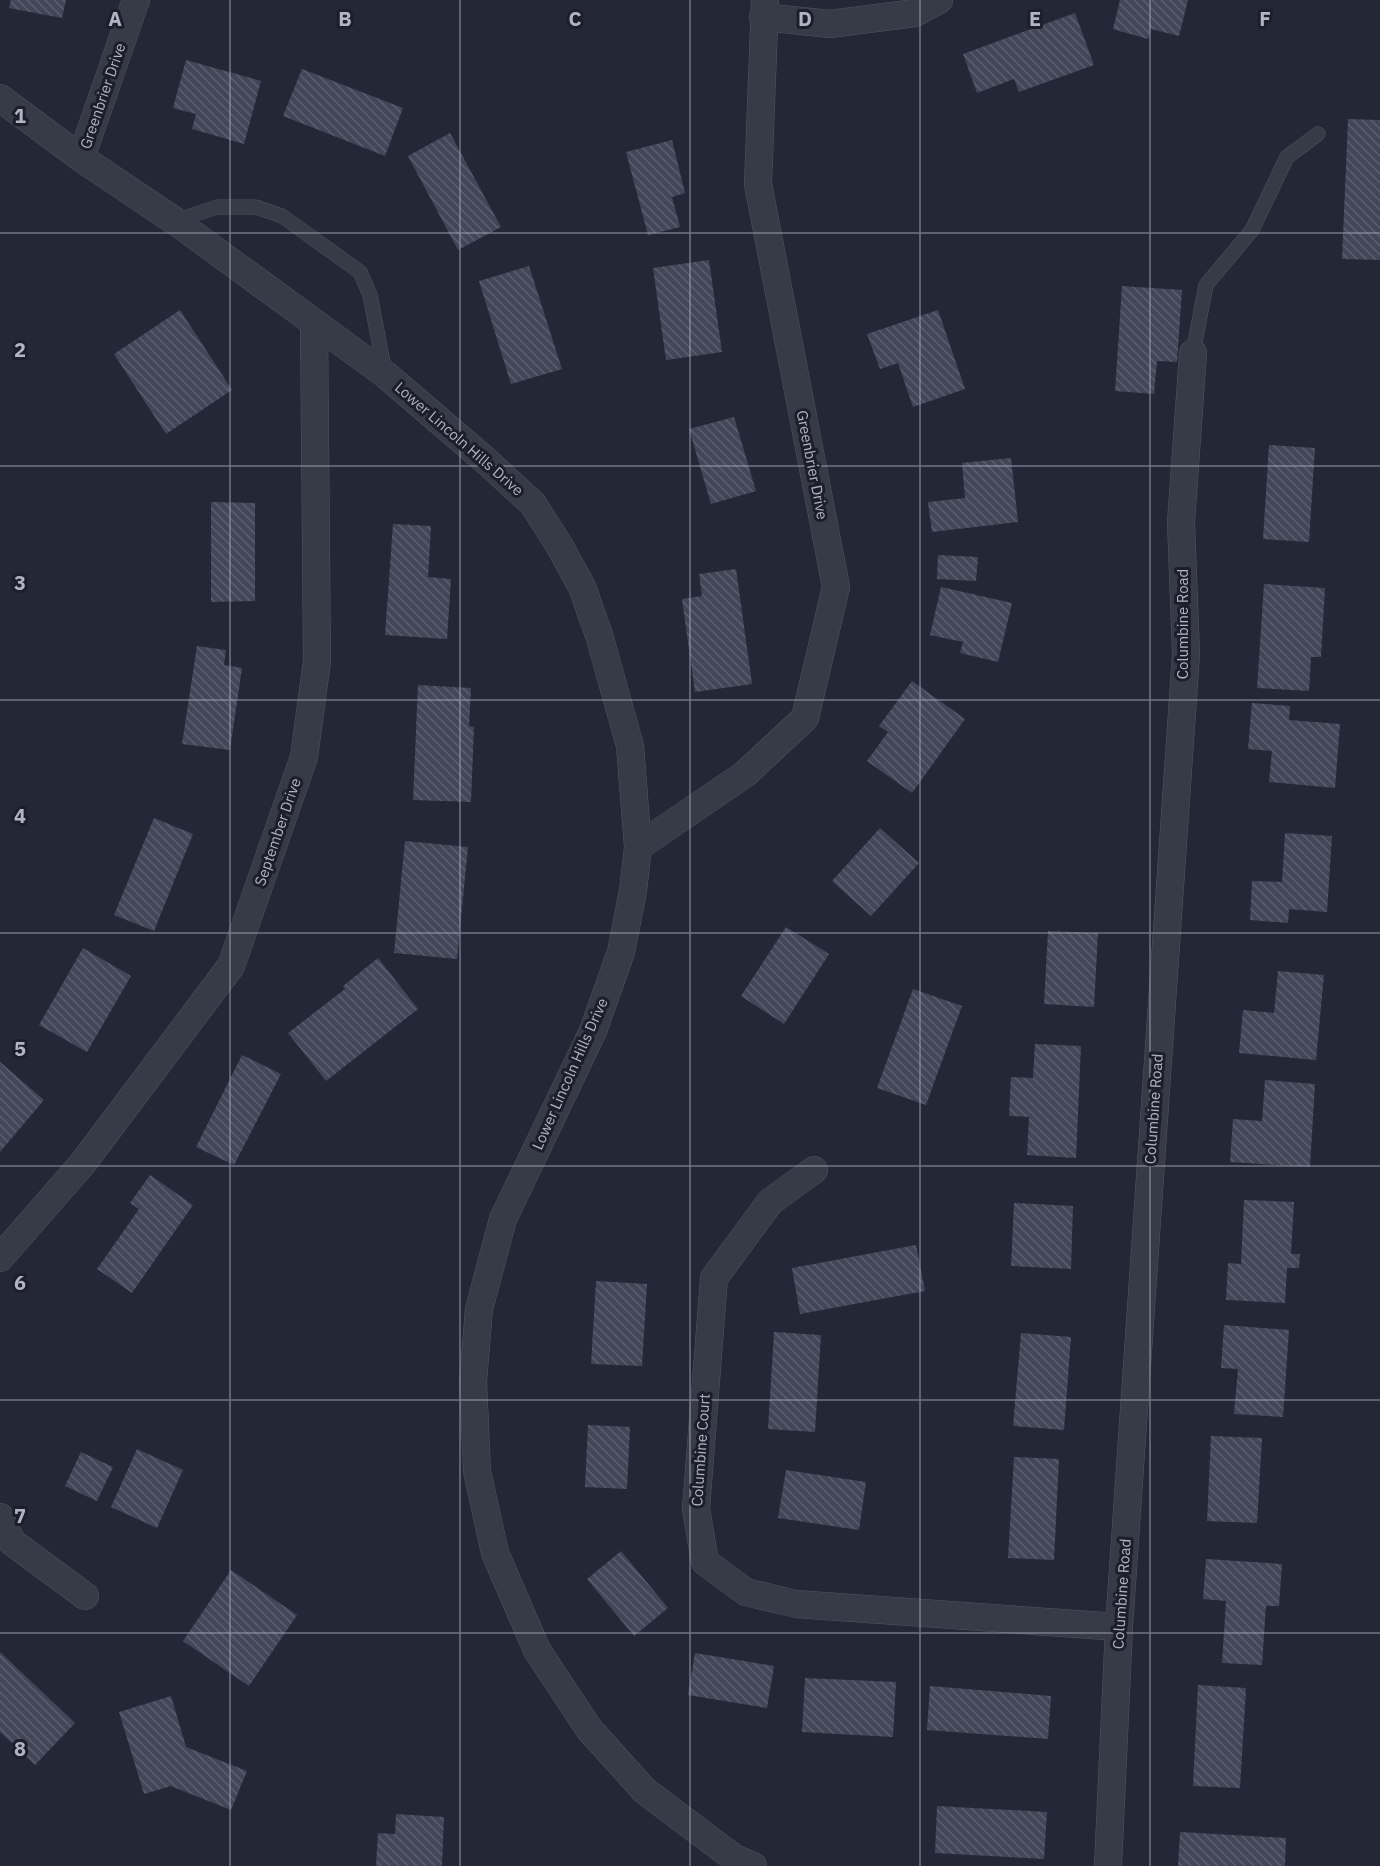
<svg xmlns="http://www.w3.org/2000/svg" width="1380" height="1866" font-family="'IBM Plex Sans',sans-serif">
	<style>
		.building { fill: url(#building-back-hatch) }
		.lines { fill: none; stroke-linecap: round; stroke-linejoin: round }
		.service-casing { stroke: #525461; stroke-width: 15 }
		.minor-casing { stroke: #525461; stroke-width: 28 }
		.service { stroke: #373a47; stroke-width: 14 }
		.minor { stroke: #373a47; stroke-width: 27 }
		.grid { fill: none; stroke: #b2b4c3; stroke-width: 1.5; stroke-opacity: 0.55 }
		.labels { text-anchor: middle; stroke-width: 6; stroke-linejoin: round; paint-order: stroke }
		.street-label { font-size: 15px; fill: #b2b4c3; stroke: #1c1f2b }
		.grid-label { font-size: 20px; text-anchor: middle; font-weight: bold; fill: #b2b4c3; stroke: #1c1f2b; stroke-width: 6; stroke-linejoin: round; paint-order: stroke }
	</style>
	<defs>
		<pattern id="building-back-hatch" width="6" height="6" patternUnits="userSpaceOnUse" patternTransform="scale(1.5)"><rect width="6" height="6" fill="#434657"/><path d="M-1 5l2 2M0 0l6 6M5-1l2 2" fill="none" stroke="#5c5e6e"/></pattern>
	</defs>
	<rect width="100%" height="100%" fill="#242736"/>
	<!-- building -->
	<path class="building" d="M 11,0 L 66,0 L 62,18 L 9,8 Z
		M 1120,0 L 1188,0 L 1179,36 L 1151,29 L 1148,39 L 1113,29 Z
		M 1075,13 L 1094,65 L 1019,92 L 1014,79 L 977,93 L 963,54 Z
		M 186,60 L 261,81 L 244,144 L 192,129 L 196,114 L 173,108 Z
		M 302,69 L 403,108 L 385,156 L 283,116 Z
		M 1348,119 L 1380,120 L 1380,260 L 1342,259 Z
		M 450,133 L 501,227 L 458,250 L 408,156 Z
		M 672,140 L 685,193 L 672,197 L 680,227 L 648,235 L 626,152 Z
		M 709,260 L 722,352 L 666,360 L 653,268 Z
		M 529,266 L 562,369 L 511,384 L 479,281 Z
		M 1122,286 L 1182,290 L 1177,362 L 1157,361 L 1154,394 L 1115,391 Z
		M 180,310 L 232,390 L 166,434 L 114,354 Z
		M 938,310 L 965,389 L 913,407 L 898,363 L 880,369 L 867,334 Z
		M 734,417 L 756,491 L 711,504 L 689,429 Z
		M 1269,445 L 1315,448 L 1309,542 L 1263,539 Z
		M 1011,458 L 1018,522 L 932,532 L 928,502 L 965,498 L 962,463 Z
		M 211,502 L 255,503 L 255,601 L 211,602 Z
		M 393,524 L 431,526 L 428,577 L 451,579 L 447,639 L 385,635 Z
		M 938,555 L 978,557 L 976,581 L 937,579 Z
		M 736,569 L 752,684 L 695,692 L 682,599 L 702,596 L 699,574 Z
		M 1264,584 L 1325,588 L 1321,657 L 1311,657 L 1309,691 L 1257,688 Z
		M 941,587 L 1012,603 L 998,662 L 960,653 L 963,642 L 930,635 Z
		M 197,646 L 226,650 L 224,665 L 242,668 L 230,750 L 182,744 Z
		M 912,681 L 965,719 L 912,793 L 867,761 L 888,732 L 879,726 Z
		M 418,685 L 471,688 L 469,726 L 474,727 L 471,802 L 413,800 Z
		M 1252,703 L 1290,706 L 1289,720 L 1340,724 L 1335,788 L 1269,782 L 1272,751 L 1248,749 Z
		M 154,818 L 193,834 L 154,931 L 114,915 Z
		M 880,828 L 919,863 L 871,916 L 832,881 Z
		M 1285,833 L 1332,836 L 1327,912 L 1289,909 L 1288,923 L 1250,920 L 1252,881 L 1282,882 Z
		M 405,841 L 468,847 L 457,959 L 394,953 Z
		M 786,927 L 829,954 L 784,1024 L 741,996 Z
		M 1048,931 L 1098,933 L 1094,1007 L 1044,1004 Z
		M 83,948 L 131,976 L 87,1052 L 39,1025 Z
		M 378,958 L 418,1009 L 326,1081 L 288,1033 L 345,989 L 343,986 Z
		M 1278,971 L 1324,975 L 1316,1060 L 1239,1053 L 1243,1010 L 1274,1013 Z
		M 913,989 L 962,1006 L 926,1105 L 877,1088 Z
		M 1035,1044 L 1081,1046 L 1076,1158 L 1027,1155 L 1029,1117 L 1009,1116 L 1011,1077 L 1033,1078 Z
		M 242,1055 L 281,1074 L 234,1165 L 196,1147 Z
		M 0,1062 L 44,1100 L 0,1152 Z
		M 1265,1080 L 1315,1084 L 1310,1167 L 1230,1162 L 1233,1119 L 1262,1121 Z
		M 150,1175 L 193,1205 L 132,1293 L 97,1269 L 139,1209 L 130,1203 Z
		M 1244,1200 L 1294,1202 L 1291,1254 L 1300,1254 L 1299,1268 L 1287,1268 L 1285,1303 L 1226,1300 L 1228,1263 L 1241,1264 Z
		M 1014,1203 L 1073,1206 L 1071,1269 L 1011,1266 Z
		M 916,1245 L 925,1291 L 800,1314 L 792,1268 Z
		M 596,1281 L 647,1284 L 642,1366 L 591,1364 Z
		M 1224,1325 L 1289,1330 L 1283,1417 L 1234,1414 L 1238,1369 L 1221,1368 Z
		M 774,1332 L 821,1335 L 815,1432 L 768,1429 Z
		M 1021,1333 L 1071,1337 L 1064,1430 L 1013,1426 Z
		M 588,1425 L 630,1427 L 627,1489 L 585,1487 Z
		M 1211,1436 L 1262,1438 L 1257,1523 L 1207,1521 Z
		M 137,1449 L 183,1470 L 157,1528 L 111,1507 Z
		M 81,1452 L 113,1467 L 97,1501 L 65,1486 Z
		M 1014,1457 L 1059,1459 L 1054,1560 L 1008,1558 Z
		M 786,1470 L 866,1482 L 859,1530 L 778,1518 Z
		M 621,1551 L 668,1608 L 634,1636 L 587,1579 Z
		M 1206,1559 L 1282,1564 L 1279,1606 L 1266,1606 L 1262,1665 L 1222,1663 L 1226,1601 L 1203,1599 Z
		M 231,1570 L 297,1615 L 249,1686 L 183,1641 Z
		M 0,1652 L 75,1723 L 35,1765 L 0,1732 Z
		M 695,1653 L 774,1666 L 767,1708 L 688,1695 Z
		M 805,1678 L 896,1682 L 893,1737 L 802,1732 Z
		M 1198,1685 L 1246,1688 L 1240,1788 L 1193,1786 Z
		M 930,1686 L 1051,1696 L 1048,1739 L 927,1730 Z
		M 171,1696 L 186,1747 L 247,1771 L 231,1810 L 171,1786 L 144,1794 L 119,1712 Z
		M 937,1806 L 1047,1812 L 1044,1859 L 935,1853 Z
		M 396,1814 L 444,1817 L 442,1866 L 376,1866 L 378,1833 L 395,1834 Z
		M 1180,1832 L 1286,1838 L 1285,1866 L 1178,1866 Z"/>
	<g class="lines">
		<defs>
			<path id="service" d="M 175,221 L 217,207 L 256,207 L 282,216 L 360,272 L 370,295 L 385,373
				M 1193,353 L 1206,285 L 1252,230 L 1287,157 L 1318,134"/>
			<path id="minor" d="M 763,17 L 830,24 L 915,13 L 939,0
				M 0,98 L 81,158 L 175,221 L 386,375 L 484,459 L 533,504 L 559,545 L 582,587 L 599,635 L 630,746 L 638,847 L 633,891 L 621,952 L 593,1031 L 503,1219 L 479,1309 L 473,1381 L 477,1471 L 495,1553 L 537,1650 L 589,1729 L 645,1791 L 734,1858 L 753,1866
				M 81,158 L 136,0
				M 638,847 L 745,774 L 805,718 L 836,587 L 758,184 L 765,0
				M 814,1170 L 770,1202 L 714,1278 L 696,1509 L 705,1562 L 746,1592 L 796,1604 L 1119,1627
				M 0,1258 L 83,1163 L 231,966 L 304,757 L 317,661 L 314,323
				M 0,1517 L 12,1542 L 85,1596
				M 1108,1866 L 1119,1627 L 1186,654 L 1181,522 L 1193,353"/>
		</defs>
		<!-- service casing -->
		<use href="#service" class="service-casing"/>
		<!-- minor casing -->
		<use href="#minor" class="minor-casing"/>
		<!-- service -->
		<use href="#service" class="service"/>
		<!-- minor -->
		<use href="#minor" class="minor"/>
	</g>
	<!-- grid -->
	<path class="grid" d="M 230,0 L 230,1866M 460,0 L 460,1866M 690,0 L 690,1866M 920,0 L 920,1866M 1150,0 L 1150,1866M 0,233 L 1380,233M 0,466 L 1380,466M 0,700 L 1380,700M 0,933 L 1380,933M 0,1166 L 1380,1166M 0,1400 L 1380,1400M 0,1633 L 1380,1633"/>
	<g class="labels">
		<!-- street labels -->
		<g class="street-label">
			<text transform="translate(103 96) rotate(-71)" y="5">Greenbrier Drive</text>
			<text transform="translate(459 439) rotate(41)" y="5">Lower Lincoln Hills Drive</text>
			<text transform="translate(812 465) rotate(79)" y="5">Greenbrier Drive</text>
			<text transform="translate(1183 624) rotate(-90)" y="5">Columbine Road</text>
			<text transform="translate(278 832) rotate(-71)" y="5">September Drive</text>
			<text transform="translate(570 1074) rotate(-66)" y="5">Lower Lincoln Hills Drive</text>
			<text transform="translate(1154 1109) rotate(-86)" y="5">Columbine Road</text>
			<text transform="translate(701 1450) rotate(-86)" y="5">Columbine Court</text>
			<text transform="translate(1122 1594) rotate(-86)" y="5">Columbine Road</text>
		</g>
	</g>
	<g class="grid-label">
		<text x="115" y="26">A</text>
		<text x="345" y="26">B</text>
		<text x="575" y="26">C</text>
		<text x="805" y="26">D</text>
		<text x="1035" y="26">E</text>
		<text x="1265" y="26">F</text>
		<text x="20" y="123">1</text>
		<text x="20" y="357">2</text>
		<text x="20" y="590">3</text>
		<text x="20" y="823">4</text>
		<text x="20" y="1056">5</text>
		<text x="20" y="1290">6</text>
		<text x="20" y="1523">7</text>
		<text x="20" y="1756">8</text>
	</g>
</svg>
